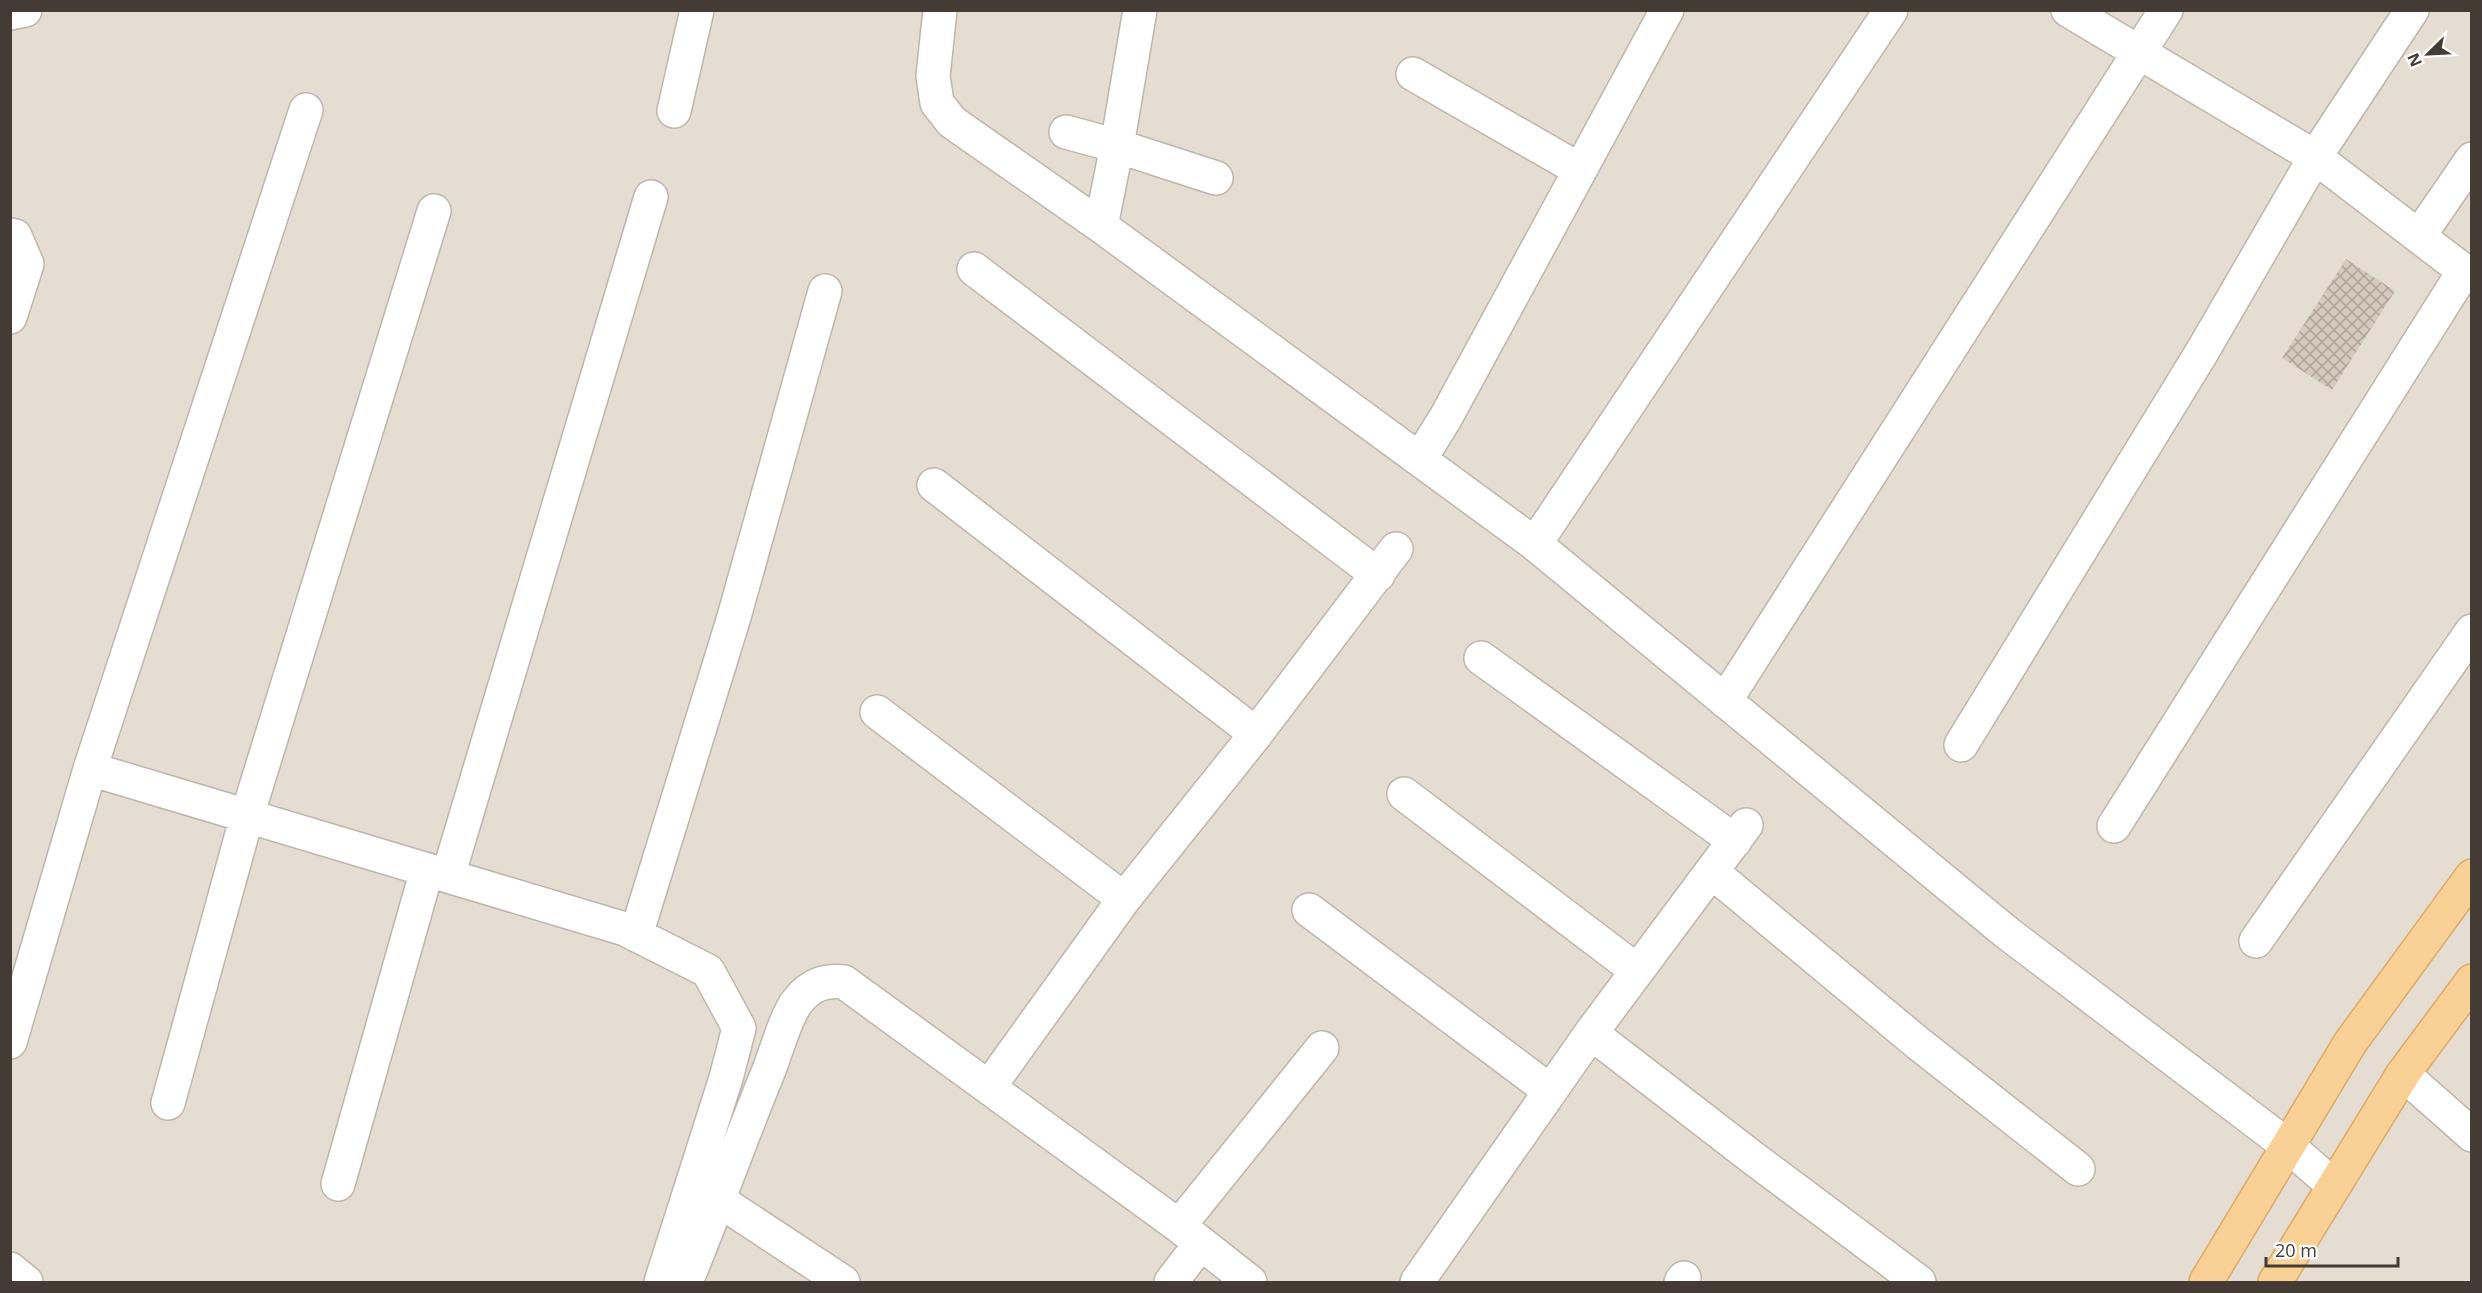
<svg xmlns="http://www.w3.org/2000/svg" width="2482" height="1293" font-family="'Open Sans',sans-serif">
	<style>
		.residential { fill: #e5ddd2 }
		.building { fill: url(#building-cross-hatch) }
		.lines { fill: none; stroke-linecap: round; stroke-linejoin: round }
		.minor-casing { stroke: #bfb5aa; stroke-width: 36 }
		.major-casing { stroke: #dcaa67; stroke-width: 36 }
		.minor { stroke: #fff; stroke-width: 33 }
		.major { stroke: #f9d096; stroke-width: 33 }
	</style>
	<defs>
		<pattern id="building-cross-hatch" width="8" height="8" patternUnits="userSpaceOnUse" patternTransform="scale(1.5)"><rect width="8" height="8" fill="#d5c9bd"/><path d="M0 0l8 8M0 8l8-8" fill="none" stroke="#aea49a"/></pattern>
	</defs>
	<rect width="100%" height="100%" fill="#f1ebe4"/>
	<!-- residential -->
	<path class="residential" d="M 11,11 L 2471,11 L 2471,1282 L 11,1282 Z"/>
	<!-- building -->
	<path class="building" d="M 2346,259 L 2395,291 L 2332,390 L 2282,358 Z"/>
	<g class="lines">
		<defs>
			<path id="minor" d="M 940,10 L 933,76 L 937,103 L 952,122 L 1101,226 L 1535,544 L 2006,932 L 2288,1146 L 2333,1185
				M 2068,10 L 2315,157 L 2472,277
				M 10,13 L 25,10
				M 1413,74 L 1580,170
				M 306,110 L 90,769 L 625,929 L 708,971 L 739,1028 L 726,1078 L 661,1282
				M 674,111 L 697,10
				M 1066,132 L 1117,146 L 1216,178
				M 1101,226 L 1117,146 L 1140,10
				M 10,235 L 15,236 L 27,264 L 10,317
				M 2419,236 L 2472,159
				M 974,269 L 1378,575
				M 1420,459 L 1446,417 L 1667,10
				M 934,485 L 1256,734
				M 1535,544 L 1891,10
				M 1481,658 L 1735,841
				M 1725,701 L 2166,10
				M 877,712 L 1124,899
				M 1961,745 L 2202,352 L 2315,157 L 2412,10
				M 1404,794 L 1636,970
				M 2114,826 L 2464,271
				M 1712,872 L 1919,1044 L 2078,1169
				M 448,876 L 651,197
				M 1309,910 L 1550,1091
				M 636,935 L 734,617 L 825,291
				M 2256,941 L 2472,631
				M 1591,1033 L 1753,1158 L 1919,1282
				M 10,1042 L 90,769
				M 2403,1074 L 2472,1135
				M 989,1087 L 1124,899 L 1256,734 L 1396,549
				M 168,1103 L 247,816 L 434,211
				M 338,1184 L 427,870
				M 720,1201 L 843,1282
				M 1179,1226 L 1322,1048
				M 10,1269 L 26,1282
				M 686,1282 C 715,1212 740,1140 769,1070 C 776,1052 786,1016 797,1002 C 810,985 824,980 844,982 L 1179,1226 L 1250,1282
				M 1171,1282 L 1201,1243
				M 1417,1282 L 1591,1033 L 1746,825
				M 1681,1282 L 1684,1278"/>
			<path id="major" d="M 2206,1282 L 2350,1043 L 2472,876
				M 2275,1282 L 2403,1074 L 2472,981"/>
		</defs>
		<!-- minor casing -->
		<use href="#minor" class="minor-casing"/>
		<!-- major casing -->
		<use href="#major" class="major-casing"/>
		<!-- minor -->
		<use href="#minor" class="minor"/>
		<!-- major -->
		<use href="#major" class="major"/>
	</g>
	<!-- border -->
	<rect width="2482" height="1293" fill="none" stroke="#433b34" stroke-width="24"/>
	<!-- north arrow -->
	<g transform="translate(2428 54) rotate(246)" stroke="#ffffff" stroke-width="4.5" paint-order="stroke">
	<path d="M0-4.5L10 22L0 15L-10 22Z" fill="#433b34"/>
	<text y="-9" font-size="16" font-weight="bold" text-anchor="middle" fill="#433b34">N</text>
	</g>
	<!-- scale -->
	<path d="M2266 1257v9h132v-9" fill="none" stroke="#433b34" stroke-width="3"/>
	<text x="2275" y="1257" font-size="18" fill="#433b34" stroke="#ffffff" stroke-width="4.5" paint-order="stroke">20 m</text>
</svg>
